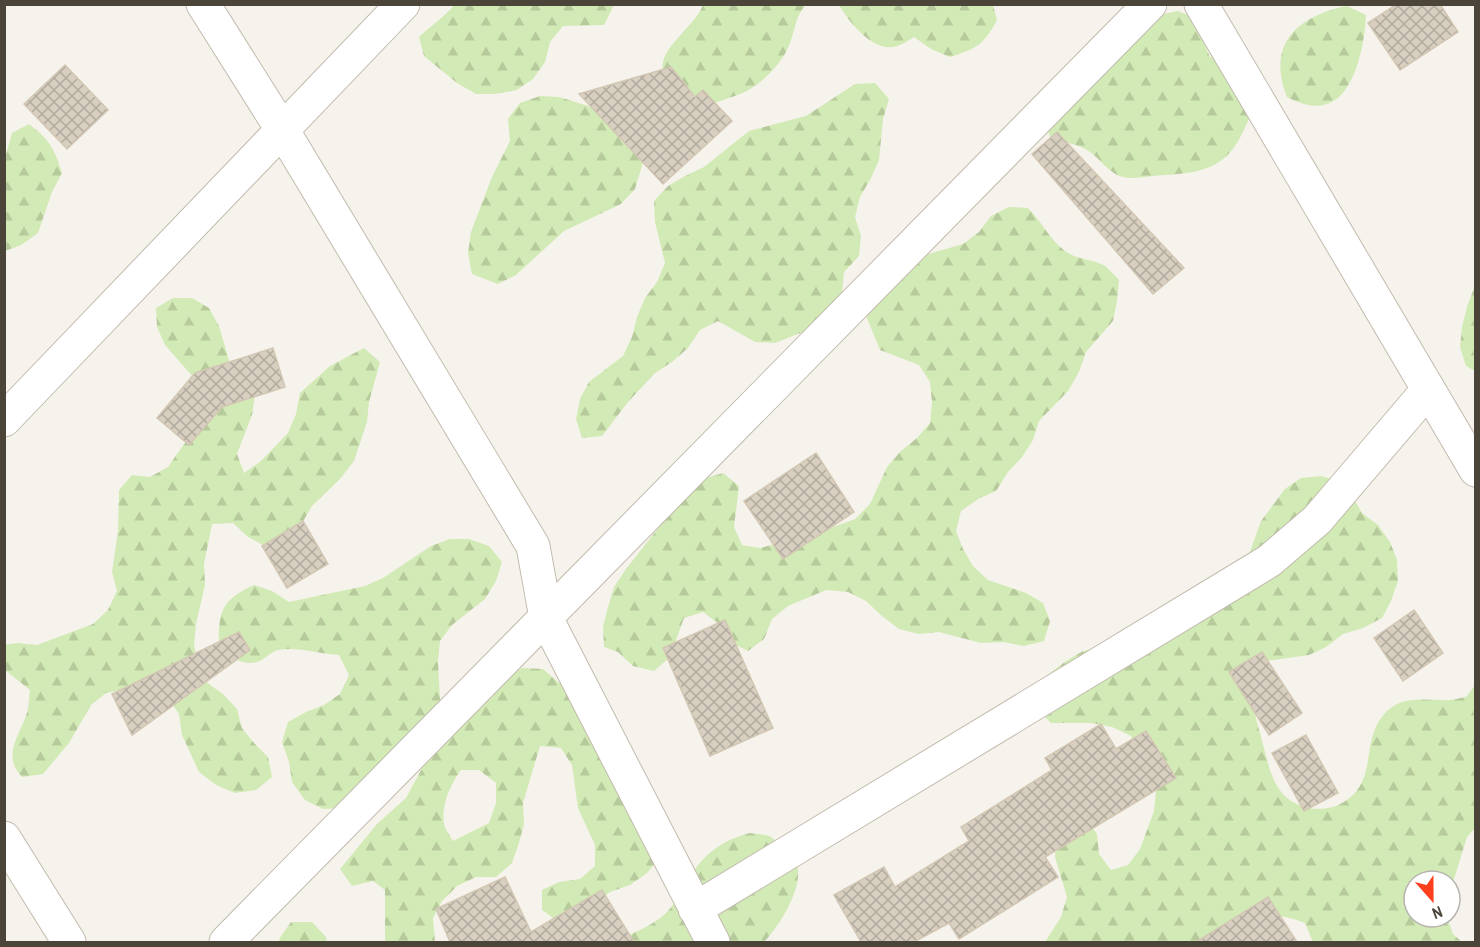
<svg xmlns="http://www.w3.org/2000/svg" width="1480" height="947" font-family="'Archivo Narrow',sans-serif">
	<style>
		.forest { fill: url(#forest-firs); fill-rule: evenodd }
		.building { fill: url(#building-cross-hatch); stroke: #d3c7b4; stroke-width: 1.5 }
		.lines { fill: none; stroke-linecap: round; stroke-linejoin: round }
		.street-casing { stroke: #c2bbae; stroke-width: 35 }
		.street { stroke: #fff; stroke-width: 33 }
	</style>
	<defs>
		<pattern id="forest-firs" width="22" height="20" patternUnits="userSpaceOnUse" patternTransform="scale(1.5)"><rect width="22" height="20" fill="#d2eab5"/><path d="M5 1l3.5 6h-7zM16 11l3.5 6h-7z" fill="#b6ca9c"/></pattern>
		<pattern id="building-cross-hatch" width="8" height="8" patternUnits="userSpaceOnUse" patternTransform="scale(1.5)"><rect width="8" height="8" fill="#d8cfc1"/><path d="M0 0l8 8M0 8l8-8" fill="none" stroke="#b1aa9e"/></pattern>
	</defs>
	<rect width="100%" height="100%" fill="#f6f3ec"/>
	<!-- forest -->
	<path class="forest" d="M 455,4 L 614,4 L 614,5 L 604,25 L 563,26 L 550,42 L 545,62 L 533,79 L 517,90 L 495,94 L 476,94 L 457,83 L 424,56 L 419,37 C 430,26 445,17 455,4 Z
		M 703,5 L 806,5 C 796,14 795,30 790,43 C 783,62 765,81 747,91 C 735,97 720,100 708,106 L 665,86 C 665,79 661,69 663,62 C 667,43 695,25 703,5 Z
		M 839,5 L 993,5 L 997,20 C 983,46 977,48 950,57 L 931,49 L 914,37 C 909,40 903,44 897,46 C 874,54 849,22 839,5 Z
		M 1347,6 L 1366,15 C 1365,41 1356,95 1327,104 C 1313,109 1299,103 1287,97 C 1266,44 1297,16 1347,6 Z
		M 1178,11 L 1197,19 L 1202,39 L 1210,57 L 1230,59 L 1254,106 C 1234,158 1222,172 1165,175 C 1152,175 1136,180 1123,177 C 1110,174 1101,160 1090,152 C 1079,144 1065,142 1051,140 L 1045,121 L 1159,15 Z
		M 875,83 L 889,99 L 883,119 L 879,160 L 871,178 L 860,197 L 855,217 L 861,236 L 859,256 L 844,272 L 842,293 L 832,311 L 816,327 L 775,343 L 755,342 L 718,321 L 700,330 L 688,348 L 672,362 L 655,373 L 628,402 L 602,436 L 582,438 L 576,419 L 580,399 L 589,382 L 623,356 L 632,337 L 637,317 L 645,298 L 657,282 L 665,263 L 655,222 L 654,201 L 668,186 L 685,176 L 704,167 L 749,131 L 806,116 L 855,84 Z
		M 540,96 L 559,97 L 598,109 L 647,149 L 635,189 L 621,204 L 564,231 L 516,275 L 498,284 L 472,274 L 468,253 L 471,232 L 492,177 L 510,141 L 508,119 L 520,103 Z
		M 29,124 C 50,140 54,148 62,173 L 52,192 L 38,233 L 21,245 L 5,251 L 5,158 L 12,133 Z
		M 1009,207 L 1028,208 C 1042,222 1050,240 1065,251 C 1077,260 1094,259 1105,266 C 1110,270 1114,275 1119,280 L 1117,301 L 1113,321 L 1086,352 L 1079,372 L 1068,391 L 1039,421 L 1033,440 L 1022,457 L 1008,472 L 996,491 L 978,499 L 961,511 L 956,531 L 963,549 L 973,566 L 988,580 L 1026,593 L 1043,603 L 1050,621 L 1044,641 L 1024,646 L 1003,642 L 981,643 L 939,632 L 919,634 L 899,629 L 882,616 L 866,601 L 848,592 L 826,590 L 788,606 L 772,619 L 764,639 L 748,651 L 730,642 L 719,624 L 703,612 L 684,618 L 670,657 L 654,671 L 633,666 L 618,652 L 604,647 L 603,627 L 608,607 L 614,587 L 626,569 L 663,522 L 703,479 L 723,473 L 739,486 L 734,527 L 742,545 L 760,548 L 817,533 L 855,519 L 870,504 L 887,467 L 901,451 L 917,438 L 930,423 L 932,402 L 930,382 L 919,365 L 880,350 L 864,311 L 925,255 L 963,244 L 979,232 L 991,216 Z
		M 1475,285 L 1475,371 L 1466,366 L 1460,347 L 1462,327 L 1467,307 Z
		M 173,298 L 192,298 L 209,308 L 219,326 L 230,364 L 255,395 L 252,415 L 237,454 L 244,473 L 261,461 L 288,433 L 296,414 L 300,393 L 330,366 L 364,348 L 380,362 L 369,402 L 367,422 L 354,461 L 340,479 L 312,506 L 301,525 L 267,547 L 248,537 L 233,523 L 212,524 L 204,564 L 205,585 L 196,624 L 194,645 L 198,664 L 206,682 L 223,694 L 237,709 L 242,728 L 254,743 L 268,757 L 272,777 L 256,790 L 235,793 L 216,785 L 199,772 L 182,735 L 179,714 L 167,697 L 126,689 L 106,693 L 91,705 L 69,743 L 43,774 L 22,777 C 0,754 22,734 28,709 C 29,703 29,696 30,690 L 5,670 L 4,645 L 17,643 L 37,645 L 93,624 L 108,610 L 117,591 L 112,572 L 118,531 L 119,490 L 132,475 L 150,477 L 168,467 L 191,434 L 193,377 L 165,345 L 157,327 L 156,308 Z
		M 1321,476 L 1339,481 L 1352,496 L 1362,513 L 1378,525 L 1390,542 L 1397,560 L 1398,581 L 1391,601 L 1382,618 L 1363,628 L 1343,634 L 1326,647 L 1309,655 L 1267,661 C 1264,675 1255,696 1255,710 C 1255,719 1260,731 1262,741 C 1266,755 1269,771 1276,784 C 1289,810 1325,816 1347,800 C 1379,777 1359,739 1387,711 C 1403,696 1424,700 1444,700 C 1451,701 1459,698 1466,697 L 1475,685 L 1475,828 L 1467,837 L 1450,892 L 1450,881 L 1414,881 L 1414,917 L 1447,917 L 1453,934 L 1462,942 L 1313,942 L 1305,923 C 1267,908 1241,916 1210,942 L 1045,942 L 1061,917 L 1067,897 L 1055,857 L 1057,836 L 1085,818 L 1097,834 L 1099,854 L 1111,870 L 1128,865 L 1140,849 L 1154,811 L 1156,792 L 1151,772 L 1131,736 L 1112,727 L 1091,723 L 1051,723 L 1036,708 L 1038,688 L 1050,673 L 1066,661 L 1083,651 L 1102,647 L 1149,618 L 1163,605 L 1247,560 L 1261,521 L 1285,489 L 1301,478 Z
		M 450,539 L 469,539 L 489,546 L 502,562 L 496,581 L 485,599 L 452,625 L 440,641 L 438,661 L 440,700 L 429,719 L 344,808 L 323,809 L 305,800 L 292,782 L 289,762 L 282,742 L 288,722 L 306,712 L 324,705 L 340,694 L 349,675 L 339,655 C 319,654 297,646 278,650 C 270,652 265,660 257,662 C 241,666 231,656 219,648 C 218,612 221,600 254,585 L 272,591 L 289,602 L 365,586 L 383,578 L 431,546 Z
		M 522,668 L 543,669 L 573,695 L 660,857 L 647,873 L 630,885 L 610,892 L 593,904 L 559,922 L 542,910 L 542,890 L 559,882 L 580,879 L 595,866 L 595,845 L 578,808 L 572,765 L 561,748 L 540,746 L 523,803 L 524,824 L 519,843 L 512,863 L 496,877 L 476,877 L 457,886 L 442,901 L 433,918 L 435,942 L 385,942 L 385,890 L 373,881 L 352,886 L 340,869 L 377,824 L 406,798 L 426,761 L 461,714 L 480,709 C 493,687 499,680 522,668 ZM 461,770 L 479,770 L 496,783 L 496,803 L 489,823 L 453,841 C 450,836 445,829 444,824 C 441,805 450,785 461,770 Z
		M 750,833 C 755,834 763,834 769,836 C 776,839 795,859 797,866 C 804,887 778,928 764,942 L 614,942 C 632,933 651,927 666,913 C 676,903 681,890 689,878 C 704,854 722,840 750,833 Z
		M 291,922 L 312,922 L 326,937 L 327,942 L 280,942 L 279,939 Z"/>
	<!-- building -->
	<path class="building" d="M 1397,4 L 1440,4 L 1458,32 L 1400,70 L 1368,23 Z
		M 65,65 L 108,110 L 67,149 L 24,104 Z
		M 671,67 L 695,97 L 703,90 L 732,121 L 663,184 L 579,94 Z
		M 1057,132 L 1184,268 L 1153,294 L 1032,154 Z
		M 273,348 L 285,387 L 222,407 L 189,445 L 157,418 L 195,373 Z
		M 816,453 L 854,512 L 783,559 L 744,501 Z
		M 303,521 L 328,564 L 287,588 L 262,546 Z
		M 1414,610 L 1443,653 L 1403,681 L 1374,638 Z
		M 725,620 L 773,728 L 710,756 L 663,648 Z
		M 239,632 L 250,650 L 132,735 L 112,694 Z
		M 1262,652 L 1302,713 L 1269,735 L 1229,672 Z
		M 1101,724 L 1116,749 L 1146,731 L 1176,778 L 1045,857 L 1058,877 L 959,939 L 949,923 L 914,942 L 861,942 L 834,895 L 884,867 L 895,887 L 969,841 L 961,827 L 1052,770 L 1045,758 Z
		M 1306,735 L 1338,793 L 1304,811 L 1272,753 Z
		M 505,877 L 531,932 L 602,890 L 634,942 L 450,942 L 436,909 Z
		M 1268,897 L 1297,942 L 1196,942 Z"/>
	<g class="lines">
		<defs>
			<path id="street" d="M 203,4 L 283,131 L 533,546 L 546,618 L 713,942
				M 1201,4 L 1476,470
				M 4,420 L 403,4
				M 4,838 L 69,942
				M 695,909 L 1269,561 L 1317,520 L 1427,391
				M 226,942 L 1150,4"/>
		</defs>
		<!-- street casing -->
		<use href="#street" class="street-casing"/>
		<!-- street -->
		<use href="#street" class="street"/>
	</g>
	<!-- border -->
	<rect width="1480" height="947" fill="none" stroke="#4b4439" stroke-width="12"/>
	<!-- north arrow -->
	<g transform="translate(1432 899) rotate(159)"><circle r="28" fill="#ffffff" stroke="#b7b4b0" stroke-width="1.5"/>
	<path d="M0-4.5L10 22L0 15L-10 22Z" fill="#fc3f1d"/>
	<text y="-9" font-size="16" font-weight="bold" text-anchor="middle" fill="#4b4439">N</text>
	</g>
</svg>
